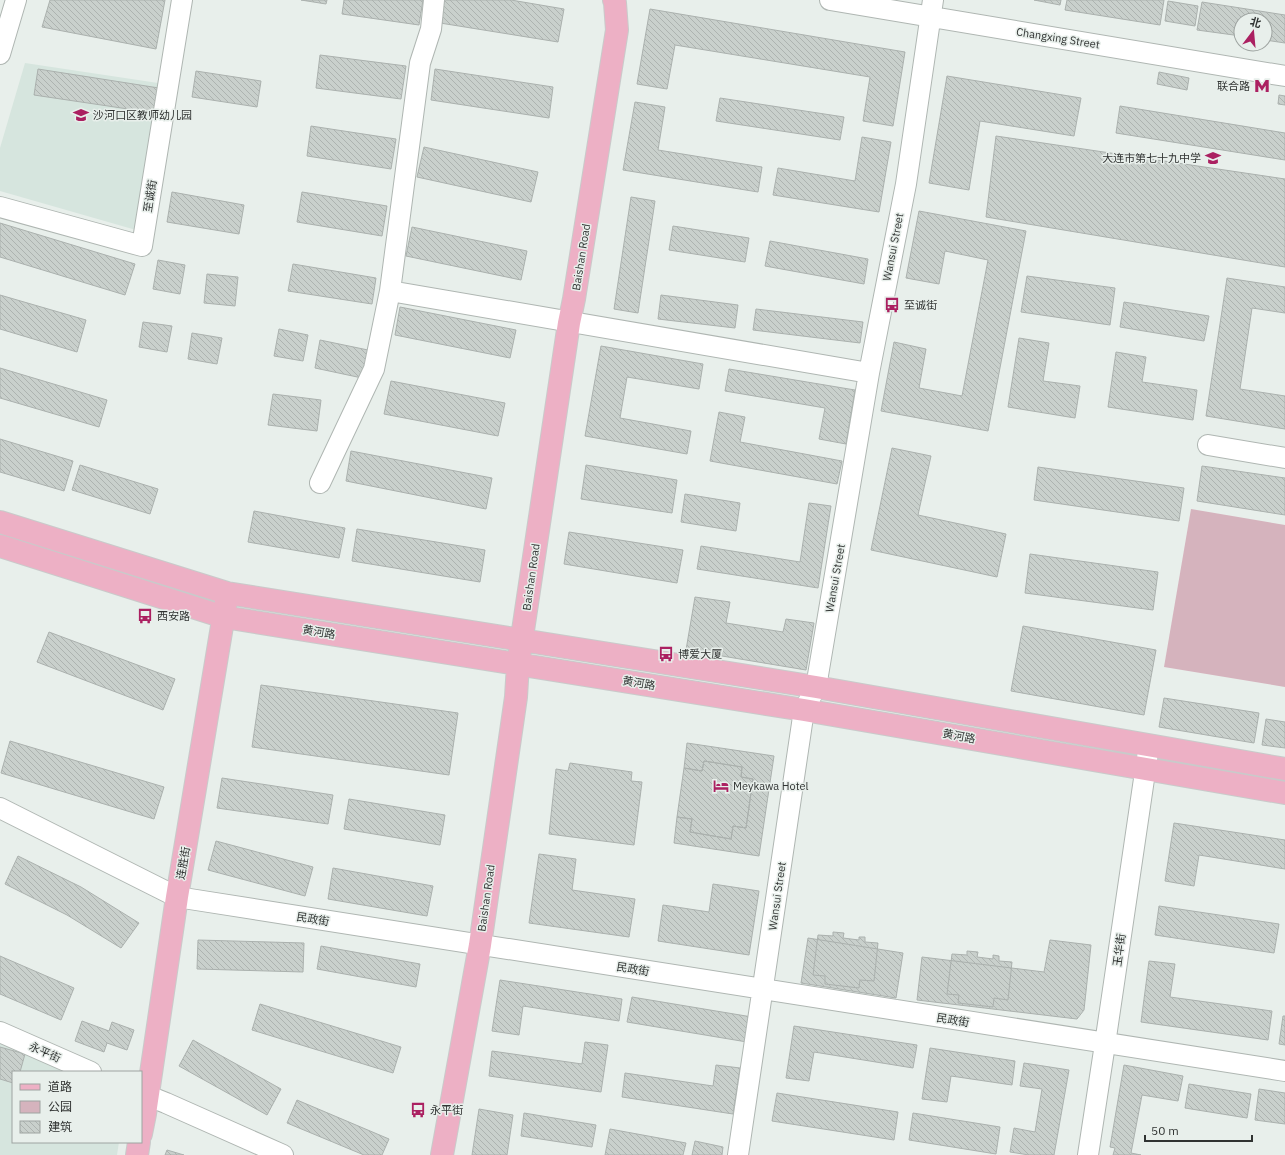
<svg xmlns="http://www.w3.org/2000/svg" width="1285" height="1155" font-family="'IBM Plex Sans','Noto Sans SC',sans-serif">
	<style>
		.built { fill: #d6e5de }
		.park { fill: #d5b3bd }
		.building { fill: url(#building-back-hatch); stroke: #abb1ae }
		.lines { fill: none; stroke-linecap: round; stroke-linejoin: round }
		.minor-casing { stroke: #afb6b2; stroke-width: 22 }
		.major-casing { stroke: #c9caca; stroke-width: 24 }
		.minor { stroke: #fff; stroke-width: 20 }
		.major { stroke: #edb0c5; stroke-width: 22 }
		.labels { text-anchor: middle; stroke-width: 3; stroke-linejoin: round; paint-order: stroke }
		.street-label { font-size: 11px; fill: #303332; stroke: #e8efeb }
		.poi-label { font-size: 11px; fill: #303332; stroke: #e8efeb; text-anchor: start }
	</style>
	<defs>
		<pattern id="building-back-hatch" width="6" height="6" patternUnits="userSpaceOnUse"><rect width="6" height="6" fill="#c9d0cc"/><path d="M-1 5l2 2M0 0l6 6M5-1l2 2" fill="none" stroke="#adb3b0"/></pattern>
	</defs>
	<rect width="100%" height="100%" fill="#e8efeb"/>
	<!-- built -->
	<path class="built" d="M 25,63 L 158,83 L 136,230 L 0,191 L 0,148 Z
		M 0,1042 L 39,1058 L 63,1072 L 13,1072 L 13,1142 L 119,1142 L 117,1155 L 0,1155 Z"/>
	<!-- park -->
	<path class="park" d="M 1191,509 L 1285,525 L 1285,687 L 1164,667 Z"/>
	<!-- building -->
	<path class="building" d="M 50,0 L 165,0 L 156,49 L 42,27 Z
		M 301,0 L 327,0 L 326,4 Z
		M 344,0 L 423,0 L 419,25 L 342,14 Z
		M 444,0 L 511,0 L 564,9 L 558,42 L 440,23 Z
		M 1034,0 L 1061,0 L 1060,5 Z
		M 1067,0 L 1164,0 L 1160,25 L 1065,10 Z
		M 1168,1 L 1198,6 L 1195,26 L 1165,21 Z
		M 1202,2 L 1285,15 L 1285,43 L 1265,40 L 1265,20 L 1241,20 L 1241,36 L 1197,30 Z
		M 650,9 L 905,52 L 893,126 L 863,121 L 870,77 L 675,45 L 667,89 L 637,84 Z
		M 320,55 L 406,66 L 401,99 L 316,88 Z
		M 38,69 L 159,88 L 155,113 L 34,95 Z
		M 435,69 L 553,87 L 549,118 L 431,100 Z
		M 196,71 L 261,81 L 257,107 L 192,97 Z
		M 1159,72 L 1189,78 L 1187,90 L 1157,84 Z
		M 947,76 L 1081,98 L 1074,136 L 980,121 L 969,190 L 929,183 Z
		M 1279,95 L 1285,96 L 1285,105 L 1278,104 Z
		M 720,98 L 844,117 L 840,140 L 716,121 Z
		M 635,102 L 665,107 L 658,150 L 762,167 L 758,192 L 623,170 Z
		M 1120,106 L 1285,133 L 1285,160 L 1116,133 Z
		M 311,126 L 396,139 L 391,169 L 307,156 Z
		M 996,136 L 1285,179 L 1285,267 L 986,217 Z
		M 862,137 L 891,142 L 879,212 L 773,195 L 778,168 L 855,181 Z
		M 424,147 L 538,172 L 531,202 L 417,177 Z
		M 172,192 L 244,205 L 239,234 L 167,222 Z
		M 302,192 L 387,206 L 382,236 L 297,222 Z
		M 631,197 L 655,201 L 638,313 L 614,309 Z
		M 919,211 L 1026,231 L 988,431 L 881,411 L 894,342 L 926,349 L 919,388 L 962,396 L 988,260 L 945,251 L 939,284 L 906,278 Z
		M 0,223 L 135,264 L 125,295 L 0,257 Z
		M 673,226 L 749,238 L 745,262 L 669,250 Z
		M 412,227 L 527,251 L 521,280 L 406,256 Z
		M 770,241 L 868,259 L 864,284 L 765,266 Z
		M 158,260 L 185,265 L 180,294 L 153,289 Z
		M 293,264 L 376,278 L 372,304 L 288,291 Z
		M 207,274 L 238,277 L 235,306 L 204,303 Z
		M 1027,276 L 1115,288 L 1110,325 L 1021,312 Z
		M 1227,278 L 1285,287 L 1285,313 L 1252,308 L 1240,389 L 1285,396 L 1285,429 L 1206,416 Z
		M 0,295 L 86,320 L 77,352 L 0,329 Z
		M 661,295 L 738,305 L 735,328 L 658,319 Z
		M 1124,302 L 1209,316 L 1204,341 L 1120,327 Z
		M 400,307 L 516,330 L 510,358 L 395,335 Z
		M 756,309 L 863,322 L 860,343 L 753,330 Z
		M 143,322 L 172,326 L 167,352 L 139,347 Z
		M 279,329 L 308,335 L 303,361 L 274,356 Z
		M 192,333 L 222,338 L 217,364 L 188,359 Z
		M 1019,338 L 1049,343 L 1043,381 L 1080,386 L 1075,418 L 1008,407 Z
		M 320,340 L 368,350 L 362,378 L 315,368 Z
		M 601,346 L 703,364 L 699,389 L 627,377 L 620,418 L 691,431 L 687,454 L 585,436 Z
		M 1116,352 L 1146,357 L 1142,382 L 1197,390 L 1193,420 L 1108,407 Z
		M 0,368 L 107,400 L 99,427 L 0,398 Z
		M 729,369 L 855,390 L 846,444 L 819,439 L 825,408 L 725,391 Z
		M 391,381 L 505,403 L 498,436 L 384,414 Z
		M 273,394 L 321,400 L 317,431 L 268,425 Z
		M 719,412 L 745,417 L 740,442 L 842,461 L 837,484 L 710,461 Z
		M 0,439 L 73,461 L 64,491 L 0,472 Z
		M 892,448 L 931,456 L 918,515 L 1006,534 L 997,577 L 871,550 Z
		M 351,451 L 492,478 L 486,509 L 346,481 Z
		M 80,465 L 158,489 L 150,514 L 72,490 Z
		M 586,465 L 677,480 L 672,513 L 581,499 Z
		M 1202,466 L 1285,478 L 1285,515 L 1197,501 Z
		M 1038,467 L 1184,488 L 1179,521 L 1034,500 Z
		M 685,494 L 740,503 L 736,531 L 681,522 Z
		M 809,503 L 831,506 L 818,588 L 697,569 L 701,546 L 800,562 Z
		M 254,511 L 345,528 L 339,558 L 248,542 Z
		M 357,529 L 485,550 L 480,582 L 352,561 Z
		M 569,532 L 683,550 L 677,583 L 564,564 Z
		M 1030,554 L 1158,572 L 1153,610 L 1025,593 Z
		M 695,597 L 730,602 L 726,623 L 783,632 L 786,619 L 814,623 L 806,670 L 686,650 Z
		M 1023,626 L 1156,650 L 1144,715 L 1011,691 Z
		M 49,632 L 175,679 L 163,710 L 37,662 Z
		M 261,685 L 458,713 L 449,775 L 252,747 Z
		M 1164,698 L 1259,713 L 1254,743 L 1159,727 Z
		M 1266,719 L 1285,722 L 1285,748 L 1262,745 Z
		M 10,741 L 164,787 L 154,819 L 1,773 Z
		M 687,743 L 774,756 L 759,856 L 674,843 L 677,817 L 692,819 L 690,832 L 731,839 L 733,826 L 746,828 L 753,779 L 741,777 L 742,767 L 704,761 L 702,771 L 684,768 Z
		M 704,761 L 742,767 L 741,777 L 753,779 L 746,828 L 733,826 L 731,839 L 690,832 L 692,819 L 677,817 L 684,768 L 702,771 Z
		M 570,763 L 632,772 L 631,781 L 642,782 L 634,845 L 549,834 L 556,769 L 568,771 Z
		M 222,778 L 333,795 L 328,824 L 217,808 Z
		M 349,799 L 445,815 L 440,845 L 344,829 Z
		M 1174,823 L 1285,840 L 1285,869 L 1199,855 L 1194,886 L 1165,881 Z
		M 216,841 L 313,867 L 305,896 L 208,870 Z
		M 539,854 L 576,859 L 572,890 L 635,899 L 629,937 L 529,923 Z
		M 18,856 L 81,887 L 139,923 L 121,948 L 67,915 L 5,884 Z
		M 333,868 L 433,886 L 427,916 L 328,899 Z
		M 713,884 L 759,891 L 749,955 L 658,941 L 663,905 L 709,912 Z
		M 1159,906 L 1279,924 L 1274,953 L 1155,935 Z
		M 833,932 L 844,933 L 843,938 L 859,940 L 859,937 L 865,937 L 865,942 L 878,943 L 874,981 L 860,980 L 859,988 L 825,984 L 825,976 L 813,975 L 818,935 L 833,936 Z
		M 808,938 L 903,953 L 896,998 L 801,983 Z
		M 198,940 L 304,943 L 303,972 L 197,969 Z
		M 1050,940 L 1091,945 L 1084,1010 L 1077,1019 L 917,1000 L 922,957 L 1044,972 Z
		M 321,946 L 420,964 L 416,987 L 317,969 Z
		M 967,951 L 978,952 L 977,957 L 993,959 L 993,955 L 999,956 L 999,961 L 1012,962 L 1008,1000 L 994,998 L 993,1007 L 958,1003 L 959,995 L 947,994 L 952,954 L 967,955 Z
		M 0,956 L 74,988 L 61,1020 L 0,994 Z
		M 1149,961 L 1175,964 L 1170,997 L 1272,1011 L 1268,1040 L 1141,1022 Z
		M 500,980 L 622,999 L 619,1021 L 523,1006 L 519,1035 L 492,1031 Z
		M 632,997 L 752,1017 L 747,1042 L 627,1022 Z
		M 260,1004 L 401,1047 L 393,1073 L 252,1030 Z
		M 1283,1016 L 1285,1016 L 1285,1045 L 1279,1044 Z
		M 82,1021 L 109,1031 L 112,1022 L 134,1030 L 127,1050 L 107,1043 L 104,1052 L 75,1041 Z
		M 794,1026 L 917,1045 L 913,1068 L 814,1052 L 809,1081 L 786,1078 Z
		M 193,1040 L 281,1089 L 267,1115 L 179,1066 Z
		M 585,1042 L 608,1045 L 601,1092 L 489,1076 L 492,1051 L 582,1064 Z
		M 0,1047 L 25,1054 L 20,1072 L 13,1072 L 13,1083 L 0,1079 Z
		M 930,1048 L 1015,1061 L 1012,1085 L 951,1076 L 947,1102 L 922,1099 Z
		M 1024,1063 L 1069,1070 L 1054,1155 L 1029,1155 L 1010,1152 L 1014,1128 L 1035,1132 L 1042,1089 L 1020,1086 Z
		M 716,1065 L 740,1068 L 733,1114 L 622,1097 L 625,1073 L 713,1086 Z
		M 1124,1065 L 1183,1076 L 1178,1101 L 1142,1095 L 1131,1153 L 1141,1155 L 1113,1155 L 1115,1148 L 1110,1147 Z
		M 1189,1084 L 1251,1094 L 1247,1118 L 1185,1108 Z
		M 1259,1089 L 1285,1093 L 1285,1124 L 1255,1120 Z
		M 777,1093 L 898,1112 L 894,1140 L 772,1121 Z
		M 297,1100 L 389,1139 L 382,1155 L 364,1155 L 287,1123 Z
		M 479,1109 L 513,1115 L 507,1155 L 472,1155 Z
		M 524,1113 L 596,1125 L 592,1147 L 521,1136 Z
		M 913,1113 L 1000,1127 L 996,1154 L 909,1140 Z
		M 610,1129 L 686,1143 L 683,1155 L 605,1155 Z
		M 695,1141 L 723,1147 L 722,1155 L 692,1155 Z
		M 167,1150 L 184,1155 L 165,1155 Z"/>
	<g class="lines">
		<defs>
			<path id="minor" d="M 830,0 L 1285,76
				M 0,54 L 16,0
				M 0,207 L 142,246 L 182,0
				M 390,291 L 869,373
				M 1208,445 L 1285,458
				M 320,483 L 374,369 L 390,291 L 420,63 L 431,29 L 434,0
				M 0,808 L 177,897 L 1285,1071
				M 0,1032 L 91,1072
				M 141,1093 L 166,1103 L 283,1155
				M 738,1155 L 804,710 L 816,687 L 869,373 L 906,184 L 933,0
				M 1088,1155 L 1105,1044 L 1149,745"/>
			<path id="major" d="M 0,522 L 227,593 L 816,687 L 1285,769
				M 0,546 L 224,617 L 804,710 L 1285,793
				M 141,1134 L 145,1114 L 177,897 L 226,602
				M 137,1155 L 139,1142
				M 442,1155 L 480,945 L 516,697 L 518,664 L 569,323 L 574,299 L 617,30 L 615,3 L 614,0"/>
		</defs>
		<!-- minor casing -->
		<use href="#minor" class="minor-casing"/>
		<!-- major casing -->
		<use href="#major" class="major-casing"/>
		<!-- minor -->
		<use href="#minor" class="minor"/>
		<!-- major -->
		<use href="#major" class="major"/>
	</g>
	<!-- icons -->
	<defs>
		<symbol id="metro-bare" viewBox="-9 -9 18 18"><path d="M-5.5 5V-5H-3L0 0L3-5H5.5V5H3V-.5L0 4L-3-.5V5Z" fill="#ab2061" stroke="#e8efeb" stroke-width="2.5" paint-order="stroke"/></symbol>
		<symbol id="school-bare" viewBox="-9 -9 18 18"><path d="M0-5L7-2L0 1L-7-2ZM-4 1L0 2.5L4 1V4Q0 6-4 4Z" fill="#ab2061" stroke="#e8efeb" stroke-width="2.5" paint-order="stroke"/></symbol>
		<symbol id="bus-bare" viewBox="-9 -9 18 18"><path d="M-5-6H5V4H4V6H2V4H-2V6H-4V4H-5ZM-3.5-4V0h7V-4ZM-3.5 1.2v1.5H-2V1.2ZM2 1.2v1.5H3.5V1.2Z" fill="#ab2061" stroke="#e8efeb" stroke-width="2.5" paint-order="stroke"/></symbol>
		<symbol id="hotel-bare" viewBox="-9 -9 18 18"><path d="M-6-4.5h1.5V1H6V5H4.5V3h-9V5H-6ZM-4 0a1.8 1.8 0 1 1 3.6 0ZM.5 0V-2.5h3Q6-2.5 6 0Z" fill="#ab2061" stroke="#e8efeb" stroke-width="2.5" paint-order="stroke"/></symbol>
	</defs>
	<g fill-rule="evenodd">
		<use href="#metro-bare" x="1251" y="75" width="22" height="22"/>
		<use href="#school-bare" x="70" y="104" width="22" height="22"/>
		<use href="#school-bare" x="1202" y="147" width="22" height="22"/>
		<use href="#bus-bare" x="881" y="294" width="22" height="22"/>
		<use href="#bus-bare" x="134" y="605" width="22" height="22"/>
		<use href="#bus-bare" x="655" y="643" width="22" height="22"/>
		<use href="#hotel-bare" x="710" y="775" width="22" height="22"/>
		<use href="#bus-bare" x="407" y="1099" width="22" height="22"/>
	</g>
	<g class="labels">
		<!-- street labels -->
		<g class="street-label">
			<text transform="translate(1058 38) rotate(9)" y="4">Changxing Street</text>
			<text transform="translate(150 196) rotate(-81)" y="4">至诚街</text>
			<text transform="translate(893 247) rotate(-79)" y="4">Wansui Street</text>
			<text transform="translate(581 257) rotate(-81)" y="4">Baishan Road</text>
			<text transform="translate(531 577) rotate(-82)" y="4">Baishan Road</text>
			<text transform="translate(835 578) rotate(-80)" y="4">Wansui Street</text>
			<text transform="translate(319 632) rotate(9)" y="4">黄河路</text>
			<text transform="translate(639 683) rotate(9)" y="4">黄河路</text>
			<text transform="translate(959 736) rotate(10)" y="4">黄河路</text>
			<text transform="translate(183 863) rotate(-80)" y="4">连胜街</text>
			<text transform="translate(777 896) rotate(-82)" y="4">Wansui Street</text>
			<text transform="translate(486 898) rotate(-82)" y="4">Baishan Road</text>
			<text transform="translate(313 919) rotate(9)" y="4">民政街</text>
			<text transform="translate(1119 950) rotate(-82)" y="4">玉华街</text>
			<text transform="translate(633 969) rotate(9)" y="4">民政街</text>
			<text transform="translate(953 1020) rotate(9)" y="4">民政街</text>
			<text transform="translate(45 1052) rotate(24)" y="4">永平街</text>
		</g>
		<!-- poi labels -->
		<g class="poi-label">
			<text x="1250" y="90" text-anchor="end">联合路</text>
			<text x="93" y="119">沙河口区教师幼儿园</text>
			<text x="1201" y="162" text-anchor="end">大连市第七十九中学</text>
			<text x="904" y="309">至诚街</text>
			<text x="157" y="620">西安路</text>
			<text x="678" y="658">博爱大厦</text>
			<text x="733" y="790">Meykawa Hotel</text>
			<text x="430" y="1114">永平街</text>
		</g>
	</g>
	<!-- legend -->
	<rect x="12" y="1071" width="130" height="72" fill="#e8efeb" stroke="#9ea4a1"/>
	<rect x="20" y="1084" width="20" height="6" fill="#edb0c5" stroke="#9ea4a1"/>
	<text x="48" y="1091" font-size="12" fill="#303332">道路</text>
	<rect x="20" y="1101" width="20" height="12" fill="#d5b3bd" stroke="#9ea4a1"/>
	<text x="48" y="1111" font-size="12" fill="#303332">公园</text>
	<rect x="20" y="1121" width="20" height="12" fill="url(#building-back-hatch)" stroke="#9ea4a1"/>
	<text x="48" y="1131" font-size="12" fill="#303332">建筑</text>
	<!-- north arrow -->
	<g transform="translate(1253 32) rotate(16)"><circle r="19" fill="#e8efeb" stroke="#9ea4a1"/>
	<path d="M0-3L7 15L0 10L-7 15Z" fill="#ab2061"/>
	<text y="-6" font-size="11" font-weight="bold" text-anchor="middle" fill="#303332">北</text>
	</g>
	<!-- scale -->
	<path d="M1145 1135v6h107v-6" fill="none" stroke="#303332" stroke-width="2"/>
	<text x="1151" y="1135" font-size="12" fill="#303332" stroke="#e8efeb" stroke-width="3" paint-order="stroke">50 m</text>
</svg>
